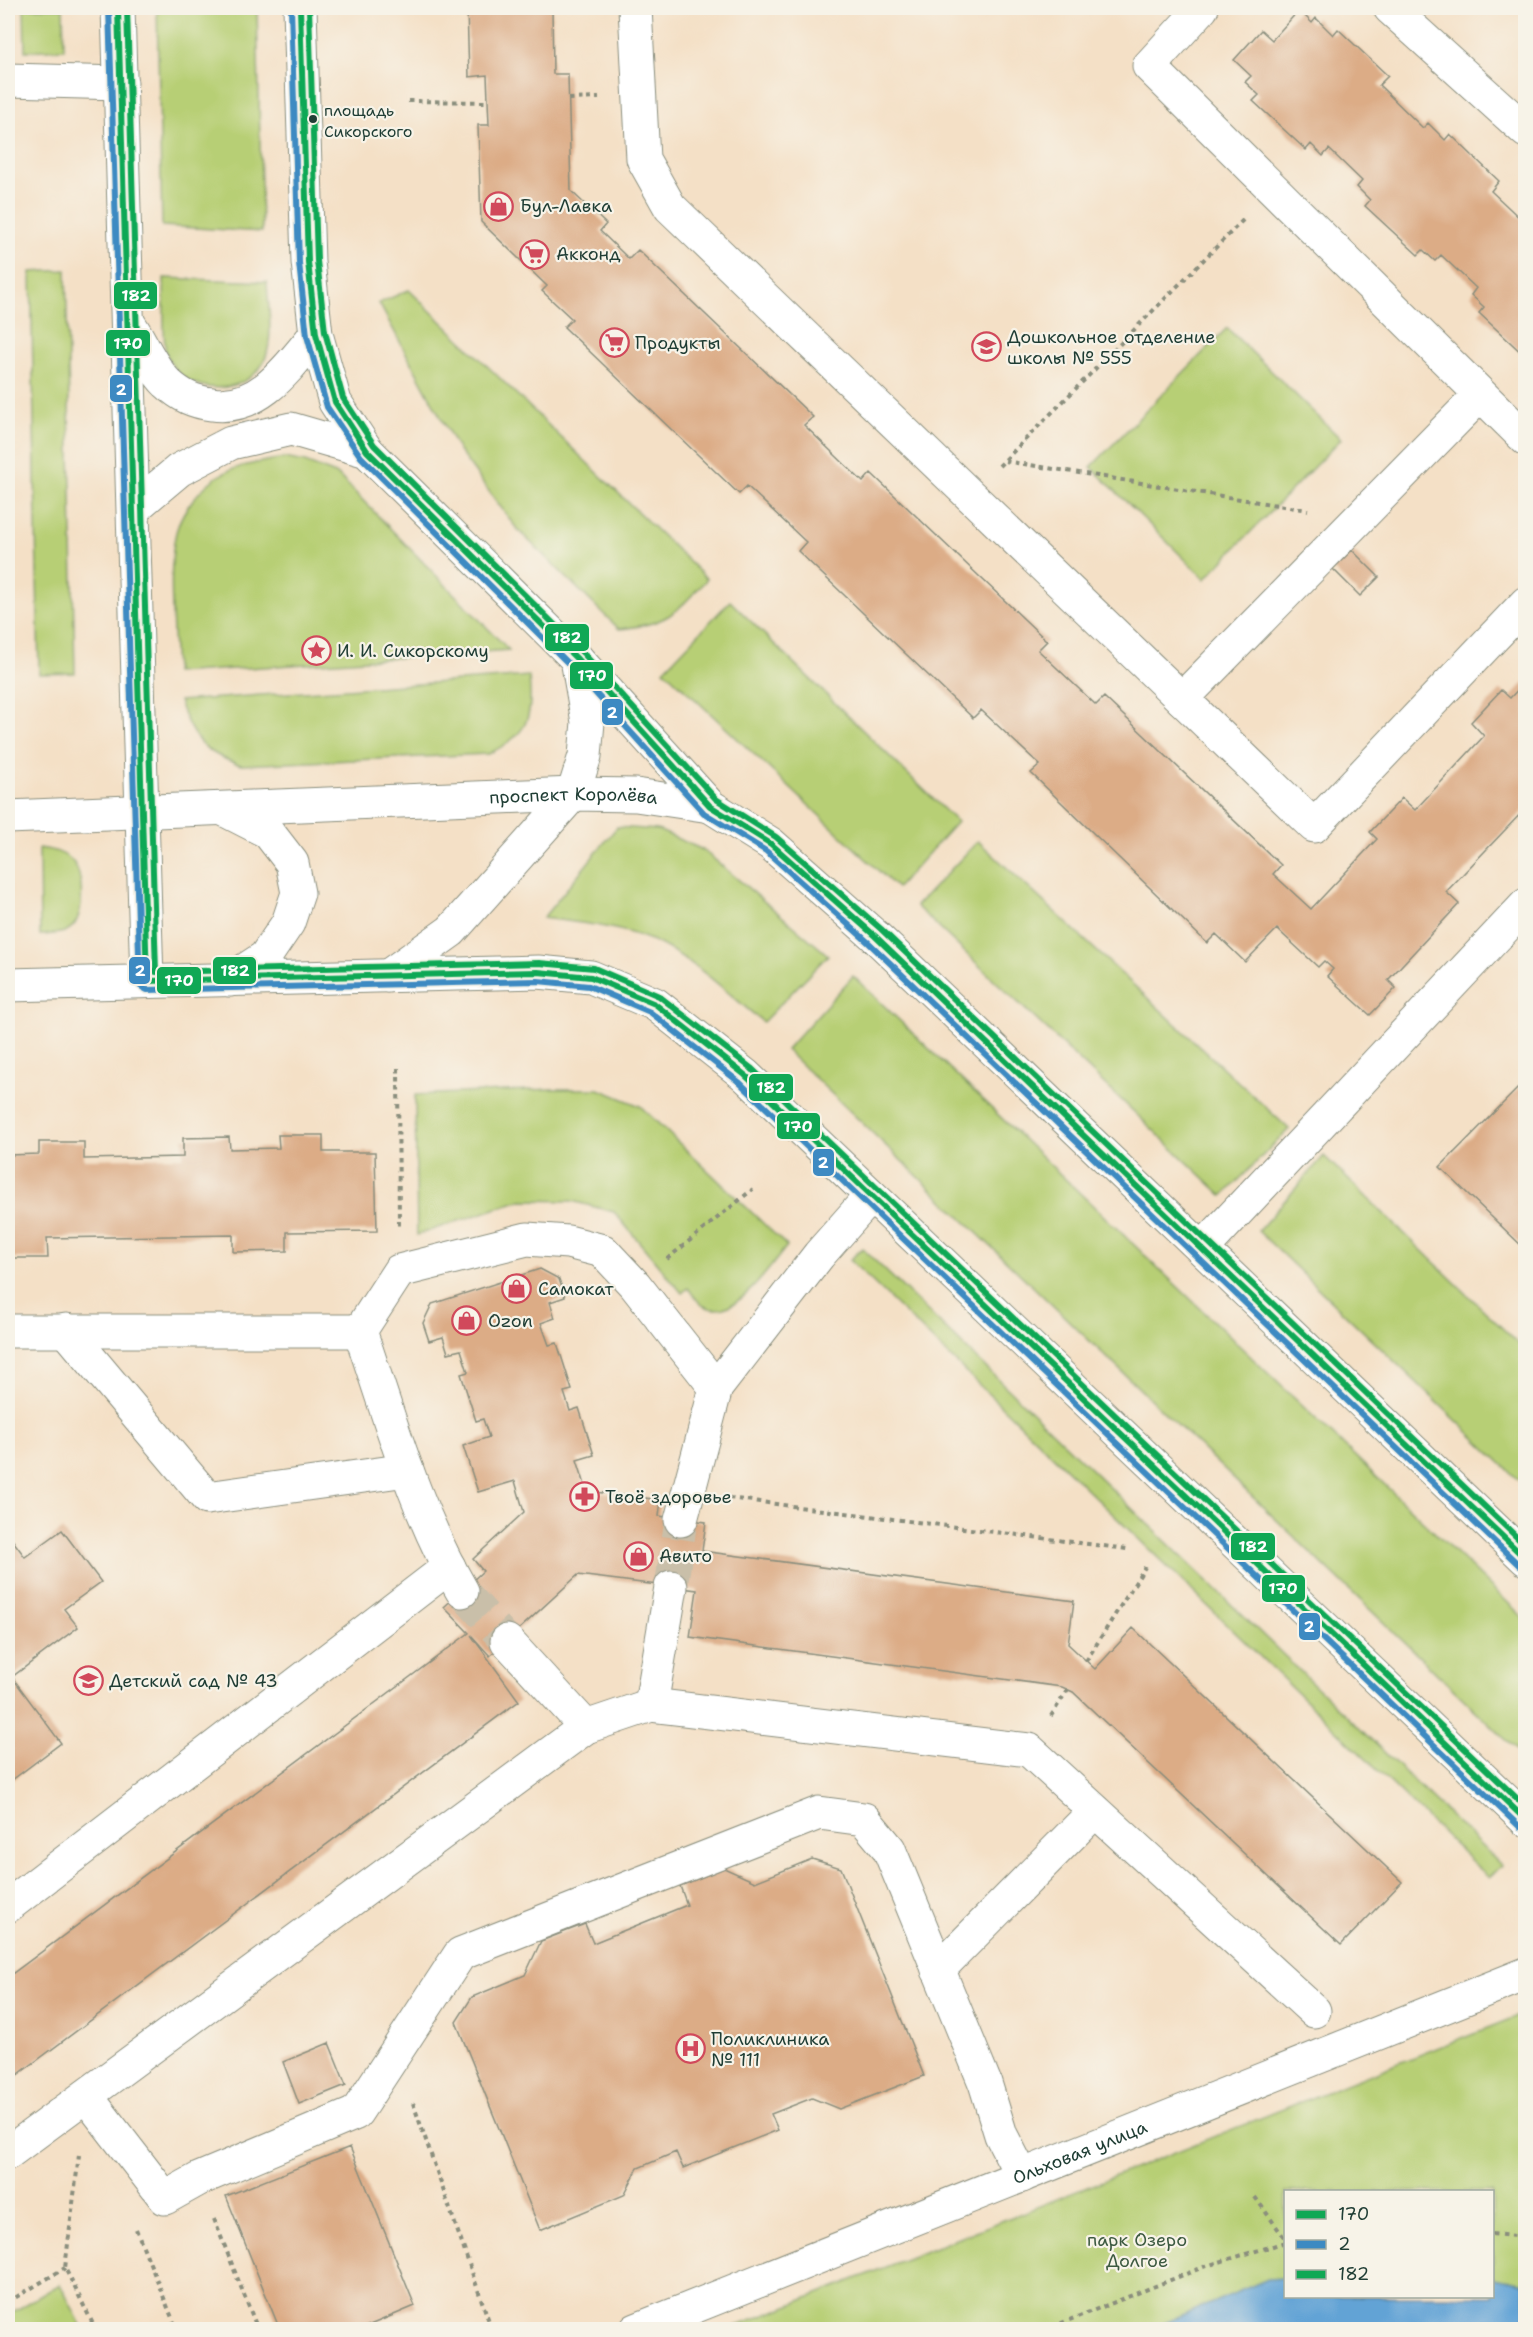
<svg xmlns="http://www.w3.org/2000/svg" width="1533" height="2337" font-family="'Shantell Sans',sans-serif">
	<style>
		.green { fill: #b7cf75; stroke: #6b8654; stroke-width: 1.5 }
		.water { fill: #62a3d5; stroke: #407084; stroke-width: 1.5 }
		.building { fill: #dcac86 }
		.lines { fill: none; stroke-linecap: round; stroke-linejoin: round }
		.minor-tunnel { stroke: #c9bfa9; stroke-width: 33; stroke-dasharray: 33 16; stroke-linecap: butt }
		.minor-casing { stroke: #8a8e7d; stroke-width: 35 }
		.path { stroke: #8a8e7d; stroke-width: 4; stroke-dasharray: 4.5 4.5; stroke-linecap: butt }
		.minor { stroke: #fff; stroke-width: 33 }
		.bus-1-casing { stroke: #f7f3e8; stroke-width: 10 }
		.bus-2-casing { stroke: #f7f3e8; stroke-width: 10 }
		.bus-3-casing { stroke: #f7f3e8; stroke-width: 10 }
		.bus-1 { stroke: #10a855; stroke-width: 6 }
		.bus-2 { stroke: #3d8ac2; stroke-width: 6 }
		.bus-3 { stroke: #10a855; stroke-width: 6 }
		.bus-dot { fill: #1f3d34; stroke: #f7f3e8; stroke-width: 2 }
		.labels { text-anchor: middle; stroke-width: 4.5; stroke-linejoin: round; paint-order: stroke }
		.bus-label { font-size: 16px; fill: #1f3d34; stroke: #f7f3e8; text-anchor: start }
		.poi-label { font-size: 18px; fill: #1f3d34; stroke: #f7f3e8; text-anchor: start }
		.street-label { font-size: 18px; fill: #1f3d34; stroke: #f7f3e8 }
		.park-label { font-size: 18px; fill: #3d5a41; stroke: #f7f3e8 }
		.line-badge { stroke: #f7f3e8; stroke-width: 2 }
		.badge-label { font-size: 16px; text-anchor: middle; font-weight: bold; fill: #fff }
	</style>
	<rect width="100%" height="100%" fill="#f7f3e8"/>
	<filter id="ink" filterUnits="userSpaceOnUse"><feTurbulence type="fractalNoise" baseFrequency=".0167" numOctaves="2"/><feDisplacementMap in="SourceGraphic" scale="12" xChannelSelector="R" yChannelSelector="G"/><feConvolveMatrix kernelMatrix="1 2 1 2 8 2 1 2 1" color-interpolation-filters="sRGB"/></filter>
	<filter id="wash" filterUnits="userSpaceOnUse"><feTurbulence type="fractalNoise" baseFrequency=".008" numOctaves="4" result="noise"/><feDisplacementMap in="SourceGraphic" scale="24" xChannelSelector="R" yChannelSelector="G"/><feGaussianBlur stdDeviation="1.35" result="paint"/><feColorMatrix in="noise" values="0 0 0 0 0 0 0 0 0 0 0 0 0 0 0 0 0 1.4 0 .05"/><feComposite in="paint" operator="in"/></filter>
	<g filter="url(#wash)">
		<rect width="100%" height="100%" fill="#f4e0c6"/>
		<!-- green -->
		<path class="green" d="M 24,8 L 63,8 L 64,49 L 25,51 Z
			M 157,8 L 257,8 L 262,232 L 162,226 Z
			M 66,270 L 75,673 L 39,674 L 31,272 Z
			M 164,278 L 267,282 C 268,307 276,348 260,368 C 234,400 178,392 166,352 C 162,335 165,297 164,278 Z
			M 409,290 L 707,579 C 675,614 668,624 619,629 L 517,529 L 459,451 L 379,303 Z
			M 1227,328 L 1341,439 L 1205,579 L 1091,467 Z
			M 284,458 L 305,462 L 338,475 L 509,650 L 175,673 C 174,636 166,558 178,526 C 183,509 200,490 214,479 C 233,465 262,462 284,458 Z
			M 730,601 L 957,822 L 897,888 L 664,670 Z
			M 529,676 C 533,719 528,735 488,754 L 241,765 C 203,753 191,738 179,701 Z
			M 617,827 L 658,830 L 703,850 L 828,955 L 763,1022 C 730,995 691,957 651,940 C 617,926 579,923 543,918 Z
			M 978,841 L 1289,1129 L 1223,1196 L 916,906 Z
			M 39,848 C 51,850 61,851 70,859 C 84,870 85,911 74,925 C 66,935 52,934 40,935 Z
			M 853,976 L 1525,1619 L 1525,1758 L 786,1050 Z
			M 552,1089 L 599,1089 L 640,1106 L 787,1246 C 770,1266 735,1323 704,1306 C 698,1303 692,1293 688,1288 L 682,1293 L 614,1212 L 572,1201 L 521,1200 L 417,1235 L 415,1095 Z
			M 1324,1156 L 1525,1350 L 1525,1486 L 1258,1231 Z
			M 862,1248 L 1501,1865 L 1489,1878 L 850,1260 Z
			M 1525,2013 L 1525,2284 L 1493,2278 L 1492,2192 L 1286,2192 L 1285,2278 L 1268,2279 L 1151,2329 L 727,2330 Z
			M 60,2284 L 83,2329 L 8,2329 L 8,2315 Z"/>
		<!-- water -->
		<path class="water" d="M 1285,2278 L 1286,2296 L 1492,2296 L 1493,2278 L 1525,2284 L 1525,2329 L 1151,2329 L 1268,2279 Z"/>
		<g id="blocks">
			<!-- building -->
			<path class="building" d="M 467,8 L 552,8 L 553,74 L 568,74 L 571,191 L 606,224 L 600,231 L 629,259 L 638,250 L 813,417 L 804,425 L 863,482 L 871,473 L 1047,641 L 1038,650 L 1096,705 L 1104,697 L 1281,865 L 1273,874 L 1311,909 L 1377,839 L 1370,832 L 1402,798 L 1415,810 L 1484,736 L 1471,722 L 1501,690 L 1510,698 L 1526,681 L 1526,808 L 1446,892 L 1459,904 L 1388,980 L 1396,988 L 1370,1015 L 1327,976 L 1333,969 L 1324,961 L 1318,967 L 1277,929 L 1245,962 L 1216,934 L 1207,943 L 1031,773 L 1040,765 L 981,710 L 973,718 L 798,551 L 806,542 L 747,486 L 739,494 L 564,327 L 572,319 L 542,291 L 547,286 L 481,222 L 478,125 L 489,125 L 487,75 L 469,77 Z
				M 1299,10 L 1312,23 L 1316,18 L 1333,35 L 1338,29 L 1388,76 L 1379,85 L 1423,128 L 1428,123 L 1445,140 L 1450,134 L 1499,181 L 1491,191 L 1526,224 L 1526,357 L 1479,313 L 1484,307 L 1471,295 L 1476,288 L 1441,255 L 1435,261 L 1423,250 L 1418,255 L 1365,206 L 1370,200 L 1357,187 L 1362,181 L 1329,149 L 1323,156 L 1311,144 L 1306,150 L 1253,101 L 1259,95 L 1245,82 L 1251,76 L 1234,60 L 1261,30 L 1272,40 Z
				M 1352,550 L 1379,577 L 1360,596 L 1333,569 Z
				M 1526,1080 L 1526,1250 L 1440,1167 Z
				M 278,1135 L 323,1135 L 323,1152 L 375,1152 L 377,1231 L 287,1232 L 287,1251 L 233,1252 L 233,1235 L 47,1238 L 48,1258 L 8,1258 L 8,1155 L 39,1154 L 39,1142 L 84,1142 L 84,1159 L 183,1157 L 183,1138 L 229,1137 L 230,1149 L 279,1148 Z
				M 540,1269 L 559,1279 L 565,1297 L 550,1302 L 555,1318 L 541,1323 L 549,1345 L 557,1343 L 572,1390 L 564,1392 L 570,1411 L 579,1408 L 594,1455 L 577,1460 L 587,1491 L 661,1500 L 659,1516 L 706,1522 L 702,1551 L 1074,1601 L 1068,1644 L 1095,1669 L 1133,1628 L 1402,1882 L 1341,1945 L 1073,1692 L 1062,1687 L 690,1637 L 697,1590 L 578,1575 L 490,1656 L 471,1635 L 519,1701 L 8,2082 L 8,1977 L 469,1633 L 444,1607 L 483,1571 L 473,1559 L 524,1512 L 515,1481 L 478,1492 L 463,1446 L 489,1437 L 483,1419 L 476,1421 L 461,1374 L 468,1372 L 461,1350 L 448,1353 L 443,1337 L 429,1341 L 423,1323 L 432,1304 Z
				M 62,1530 L 101,1582 L 64,1609 L 78,1627 L 12,1677 L 61,1743 L 8,1783 L 8,1534 L 25,1557 Z
				M 812,1859 L 841,1868 L 924,2076 L 839,2109 L 812,2098 L 771,2114 L 778,2130 L 683,2168 L 676,2152 L 638,2168 L 624,2195 L 540,2230 L 456,2022 L 472,1997 L 525,1975 L 541,1941 L 585,1924 L 593,1943 L 687,1905 L 680,1886 L 724,1868 L 755,1882 Z
				M 329,2043 L 346,2085 L 299,2104 L 283,2062 Z
				M 350,2147 L 415,2306 L 358,2330 L 280,2330 L 226,2196 Z"/>
		</g>
	</g>
	<g filter="url(#ink)">
		<use href="#blocks" fill-opacity="0" stroke="#8a8e7d" stroke-width="1.5"/>
		<g class="lines">
			<!-- minor-tunnel -->
			<path class="minor-tunnel" d="M 671,1587 L 681,1520
				M 462,1591 L 507,1641"/>
			<defs>
				<g id="minor">
					<path d="M 118,8 L 147,981"/>
					<path d="M 300,8 L 308,262 L 316,334 L 335,402 L 367,451"/>
					<path d="M 635,8 L 643,159 L 670,207 L 1314,826 L 1526,603"/>
					<path d="M 1202,8 L 1149,66 L 1526,439"/>
					<path d="M 1390,8 L 1526,131"/>
					<path d="M 8,80 L 121,83"/>
					<path d="M 130,325 C 142,343 152,368 167,383 C 181,396 194,402 212,404 C 259,411 289,367 316,334"/>
					<path d="M 135,507 L 179,470 L 231,443 L 291,429 L 367,451 L 577,659 L 710,806"/>
					<path d="M 1182,699 L 1480,395"/>
					<path d="M 223,809 L 268,832 L 292,863 L 298,893 L 288,923 L 265,957 L 230,980"/>
					<path id="s1" d="M 8,817 L 573,794 L 636,795 L 710,806 L 771,844 L 875,936 L 1526,1559"/>
					<path d="M 388,976 L 451,931 L 573,794 L 585,756 L 588,722 L 577,659"/>
					<path d="M 8,985 L 538,972 L 591,977 L 655,1004 L 745,1075 L 1526,1820"/>
					<path d="M 1203,1248 L 1526,905"/>
					<path d="M 66,1330 L 207,1498 L 407,1470"/>
					<path d="M 8,1331 L 360,1331"/>
					<path d="M 681,1520 L 716,1388 L 819,1255 L 871,1196"/>
					<path d="M 462,1591 C 415,1511 390,1418 360,1331 L 399,1271 L 527,1239 L 568,1242 L 603,1251 L 635,1285 L 716,1388"/>
					<path d="M 507,1641 L 586,1727"/>
					<path d="M 651,1705 L 671,1587"/>
					<path d="M 8,1906 L 449,1567"/>
					<path d="M 938,1970 L 1095,1811"/>
					<path d="M 86,2096 L 165,2198 L 199,2179 L 356,2113 L 460,1954 L 819,1813 L 864,1819 L 889,1849 L 985,2083 L 1001,2135 L 1022,2176"/>
					<path d="M 8,2153 L 586,1727 L 651,1705 L 1029,1750 L 1314,2011"/>
					<path id="s2" d="M 636,2330 L 1526,1974"/>
				</g>
			</defs>
			<!-- minor casing -->
			<use href="#minor" class="minor-casing"/>
			<!-- path -->
			<path class="path" d="M 569,99 L 599,98
				M 408,101 L 488,102
				M 1005,461 L 1308,510
				M 999,466 L 1245,218
				M 398,1068 L 399,1229
				M 667,1259 L 753,1189
				M 729,1498 L 1127,1549
				M 1086,1661 L 1145,1567
				M 1051,1716 L 1068,1689
				M 413,2103 L 492,2330
				M 79,2155 L 65,2268 L 96,2330
				M 1255,2197 L 1286,2240
				M 214,2219 L 258,2330
				M 136,2229 L 177,2330
				M 1492,2234 L 1526,2237
				M 8,2302 L 65,2268
				M 1044,2330 L 1206,2266 L 1286,2242"/>
			<!-- minor -->
			<use href="#minor" class="minor"/>
			<defs>
				<path id="bus-1" d="M 118,8 L 147,981 L 538,972 L 591,977 L 655,1004 L 745,1075 L 1526,1820
					M 300,8 L 308,262 L 316,334 L 335,402 L 367,451 L 577,659 L 710,806 L 771,844 L 875,936 L 1526,1559"/>
				<path id="bus-2" d="M 109,8 L 140,986 L 147,990 L 538,981 L 589,986 L 650,1012 L 739,1082 L 1520,1827
					M 291,8 L 299,263 L 307,336 L 327,407 L 361,457 L 570,665 L 704,813 L 766,851 L 869,943 L 1520,1566"/>
				<path id="bus-3" d="M 127,8 L 156,972 L 539,963 L 594,968 L 659,996 L 751,1068 L 1526,1807
					M 309,8 L 317,261 L 325,332 L 343,398 L 374,445 L 583,653 L 716,799 L 776,837 L 881,929 L 1526,1546"/>
			</defs>
			<!-- bus-1 casing -->
			<use href="#bus-1" class="bus-1-casing"/>
			<!-- bus-2 casing -->
			<use href="#bus-2" class="bus-2-casing"/>
			<!-- bus-3 casing -->
			<use href="#bus-3" class="bus-3-casing"/>
			<!-- bus-1 -->
			<use href="#bus-1" class="bus-1"/>
			<!-- bus-2 -->
			<use href="#bus-2" class="bus-2"/>
			<!-- bus-3 -->
			<use href="#bus-3" class="bus-3"/>
		</g>
	</g>
	<!-- icons -->
	<defs>
		<symbol id="shop-ring" viewBox="-11 -11 22 22"><circle r="9.5" fill="#f7f3e8" stroke="#d1495b" stroke-width="1.5"/><path d="M-5-2.5h2.3a2.7 3.5 0 0 1 5.4 0H5L5.5 6h-11ZM-1.5-2.5h3a1.5 2.3 0 0 0-3 0Z" fill="#d1495b"/></symbol>
		<symbol id="supermarket-ring" viewBox="-11 -11 22 22"><circle r="9.5" fill="#f7f3e8" stroke="#d1495b" stroke-width="1.5"/><path d="M-6-5.5h2.5l.6 2H6L4.5 2H-2.5L-4.4-4H-6ZM-1.5 3.2a1.3 1.3 0 1 0 .1 0ZM3 3.2a1.3 1.3 0 1 0 .1 0Z" fill="#d1495b"/></symbol>
		<symbol id="school-ring" viewBox="-11 -11 22 22"><circle r="9.5" fill="#f7f3e8" stroke="#d1495b" stroke-width="1.5"/><path d="M0-5L7-2L0 1L-7-2ZM-4 1L0 2.5L4 1V4Q0 6-4 4Z" fill="#d1495b"/></symbol>
		<symbol id="sight-ring" viewBox="-11 -11 22 22"><circle r="9.5" fill="#f7f3e8" stroke="#d1495b" stroke-width="1.5"/><path d="M0-6L1.8-2.2L6-1.7L2.9 1.2L3.7 5.4L0 3.3L-3.7 5.4L-2.9 1.2L-6-1.7L-1.8-2.2Z" fill="#d1495b"/></symbol>
		<symbol id="pharmacy-ring" viewBox="-11 -11 22 22"><circle r="9.5" fill="#f7f3e8" stroke="#d1495b" stroke-width="1.5"/><path d="M-2-6h4v4h4v4h-4v4h-4v-4h-4v-4h4Z" fill="#d1495b"/></symbol>
		<symbol id="hospital-ring" viewBox="-11 -11 22 22"><circle r="9.5" fill="#f7f3e8" stroke="#d1495b" stroke-width="1.5"/><path d="M-5-5h3v3.5h4V-5h3V5h-3V1.5h-4V5h-3Z" fill="#d1495b"/></symbol>
	</defs>
	<g fill-rule="evenodd">
		<use href="#shop-ring" x="482" y="190" width="33" height="33"/>
		<use href="#supermarket-ring" x="518" y="238" width="33" height="33"/>
		<use href="#supermarket-ring" x="598" y="326" width="33" height="33"/>
		<use href="#school-ring" x="970" y="330" width="33" height="33"/>
		<use href="#sight-ring" x="300" y="634" width="33" height="33"/>
		<use href="#shop-ring" x="500" y="1272" width="33" height="33"/>
		<use href="#shop-ring" x="450" y="1304" width="33" height="33"/>
		<use href="#pharmacy-ring" x="568" y="1480" width="33" height="33"/>
		<use href="#shop-ring" x="622" y="1540" width="33" height="33"/>
		<use href="#school-ring" x="72" y="1664" width="33" height="33"/>
		<use href="#hospital-ring" x="674" y="2032" width="33" height="33"/>
	</g>
	<!-- markers -->
	<circle class="bus-dot" cx="313" cy="119" r="5"/>
	<g class="labels">
		<!-- bus labels -->
		<g class="bus-label">
			<text x="324" y="116">площадь<tspan x="324" dy="21">Сикорского</tspan></text>
		</g>
		<!-- poi labels -->
		<g class="poi-label">
			<text x="520" y="212">Бул-Лавка</text>
			<text x="556" y="260">Акконд</text>
			<text x="1007" y="343">Дошкольное отделение<tspan x="1007" dy="21">школы № 555</tspan></text>
			<text x="635" y="349">Продукты</text>
			<text x="337" y="657">И. И. Сикорскому</text>
			<text x="538" y="1295">Самокат</text>
			<text x="488" y="1327">Ozon</text>
			<text x="605" y="1503">Твоё здоровье</text>
			<text x="659" y="1562">Авито</text>
			<text x="109" y="1687">Детский сад № 43</text>
			<text x="711" y="2045">Поликлиника<tspan x="711" dy="21">№ 111</tspan></text>
		</g>
		<!-- street labels -->
		<g class="street-label">
			<text dy="6" stroke="none"><textPath href="#s1" startOffset="566">проспект Королёва</textPath></text>
			<text dy="6" stroke="none"><textPath href="#s2" startOffset="478">Ольховая улица</textPath></text>
		</g>
		<!-- park labels -->
		<g class="park-label">
			<text x="1137" y="2246">парк Озеро<tspan x="1137" dy="21">Долгое</tspan></text>
		</g>
	</g>
	<g class="line-badge">
		<rect x="113" y="281" width="45" height="29" rx="6" fill="#10a855"/>
		<rect x="105" y="329" width="46" height="28" rx="6" fill="#10a855"/>
		<rect x="109" y="374" width="24" height="29" rx="6" fill="#3d8ac2"/>
		<rect x="544" y="623" width="46" height="29" rx="6" fill="#10a855"/>
		<rect x="569" y="661" width="45" height="29" rx="6" fill="#10a855"/>
		<rect x="601" y="698" width="23" height="28" rx="6" fill="#3d8ac2"/>
		<rect x="212" y="956" width="45" height="29" rx="6" fill="#10a855"/>
		<rect x="128" y="956" width="23" height="29" rx="6" fill="#3d8ac2"/>
		<rect x="156" y="966" width="46" height="29" rx="6" fill="#10a855"/>
		<rect x="748" y="1073" width="46" height="29" rx="6" fill="#10a855"/>
		<rect x="776" y="1112" width="45" height="28" rx="6" fill="#10a855"/>
		<rect x="812" y="1148" width="23" height="29" rx="6" fill="#3d8ac2"/>
		<rect x="1230" y="1532" width="46" height="29" rx="6" fill="#10a855"/>
		<rect x="1261" y="1574" width="45" height="29" rx="6" fill="#10a855"/>
		<rect x="1298" y="1612" width="23" height="29" rx="6" fill="#3d8ac2"/>
	</g>
	<g class="badge-label">
		<text x="136" y="301">182</text>
		<text x="128" y="349">170</text>
		<text x="121" y="395">2</text>
		<text x="567" y="643">182</text>
		<text x="592" y="681">170</text>
		<text x="612" y="718">2</text>
		<text x="235" y="976">182</text>
		<text x="140" y="976">2</text>
		<text x="179" y="986">170</text>
		<text x="771" y="1093">182</text>
		<text x="798" y="1132">170</text>
		<text x="823" y="1168">2</text>
		<text x="1253" y="1552">182</text>
		<text x="1283" y="1594">170</text>
		<text x="1309" y="1632">2</text>
	</g>
	<!-- margin -->
	<rect width="1533" height="2337" fill="none" stroke="#f7f3e8" stroke-width="30"/>
	<!-- legend -->
	<rect x="1284" y="2190" width="210" height="108" fill="#f7f3e8" stroke="#a1aaa0" stroke-width="1.5"/>
	<rect x="1296" y="2210" width="30" height="9" fill="#10a855" stroke="#a1aaa0" stroke-width="1.5"/>
	<text x="1338" y="2220" font-size="18" fill="#1f3d34">170</text>
	<rect x="1296" y="2240" width="30" height="9" fill="#3d8ac2" stroke="#a1aaa0" stroke-width="1.5"/>
	<text x="1338" y="2250" font-size="18" fill="#1f3d34">2</text>
	<rect x="1296" y="2270" width="30" height="9" fill="#10a855" stroke="#a1aaa0" stroke-width="1.5"/>
	<text x="1338" y="2280" font-size="18" fill="#1f3d34">182</text>
</svg>
